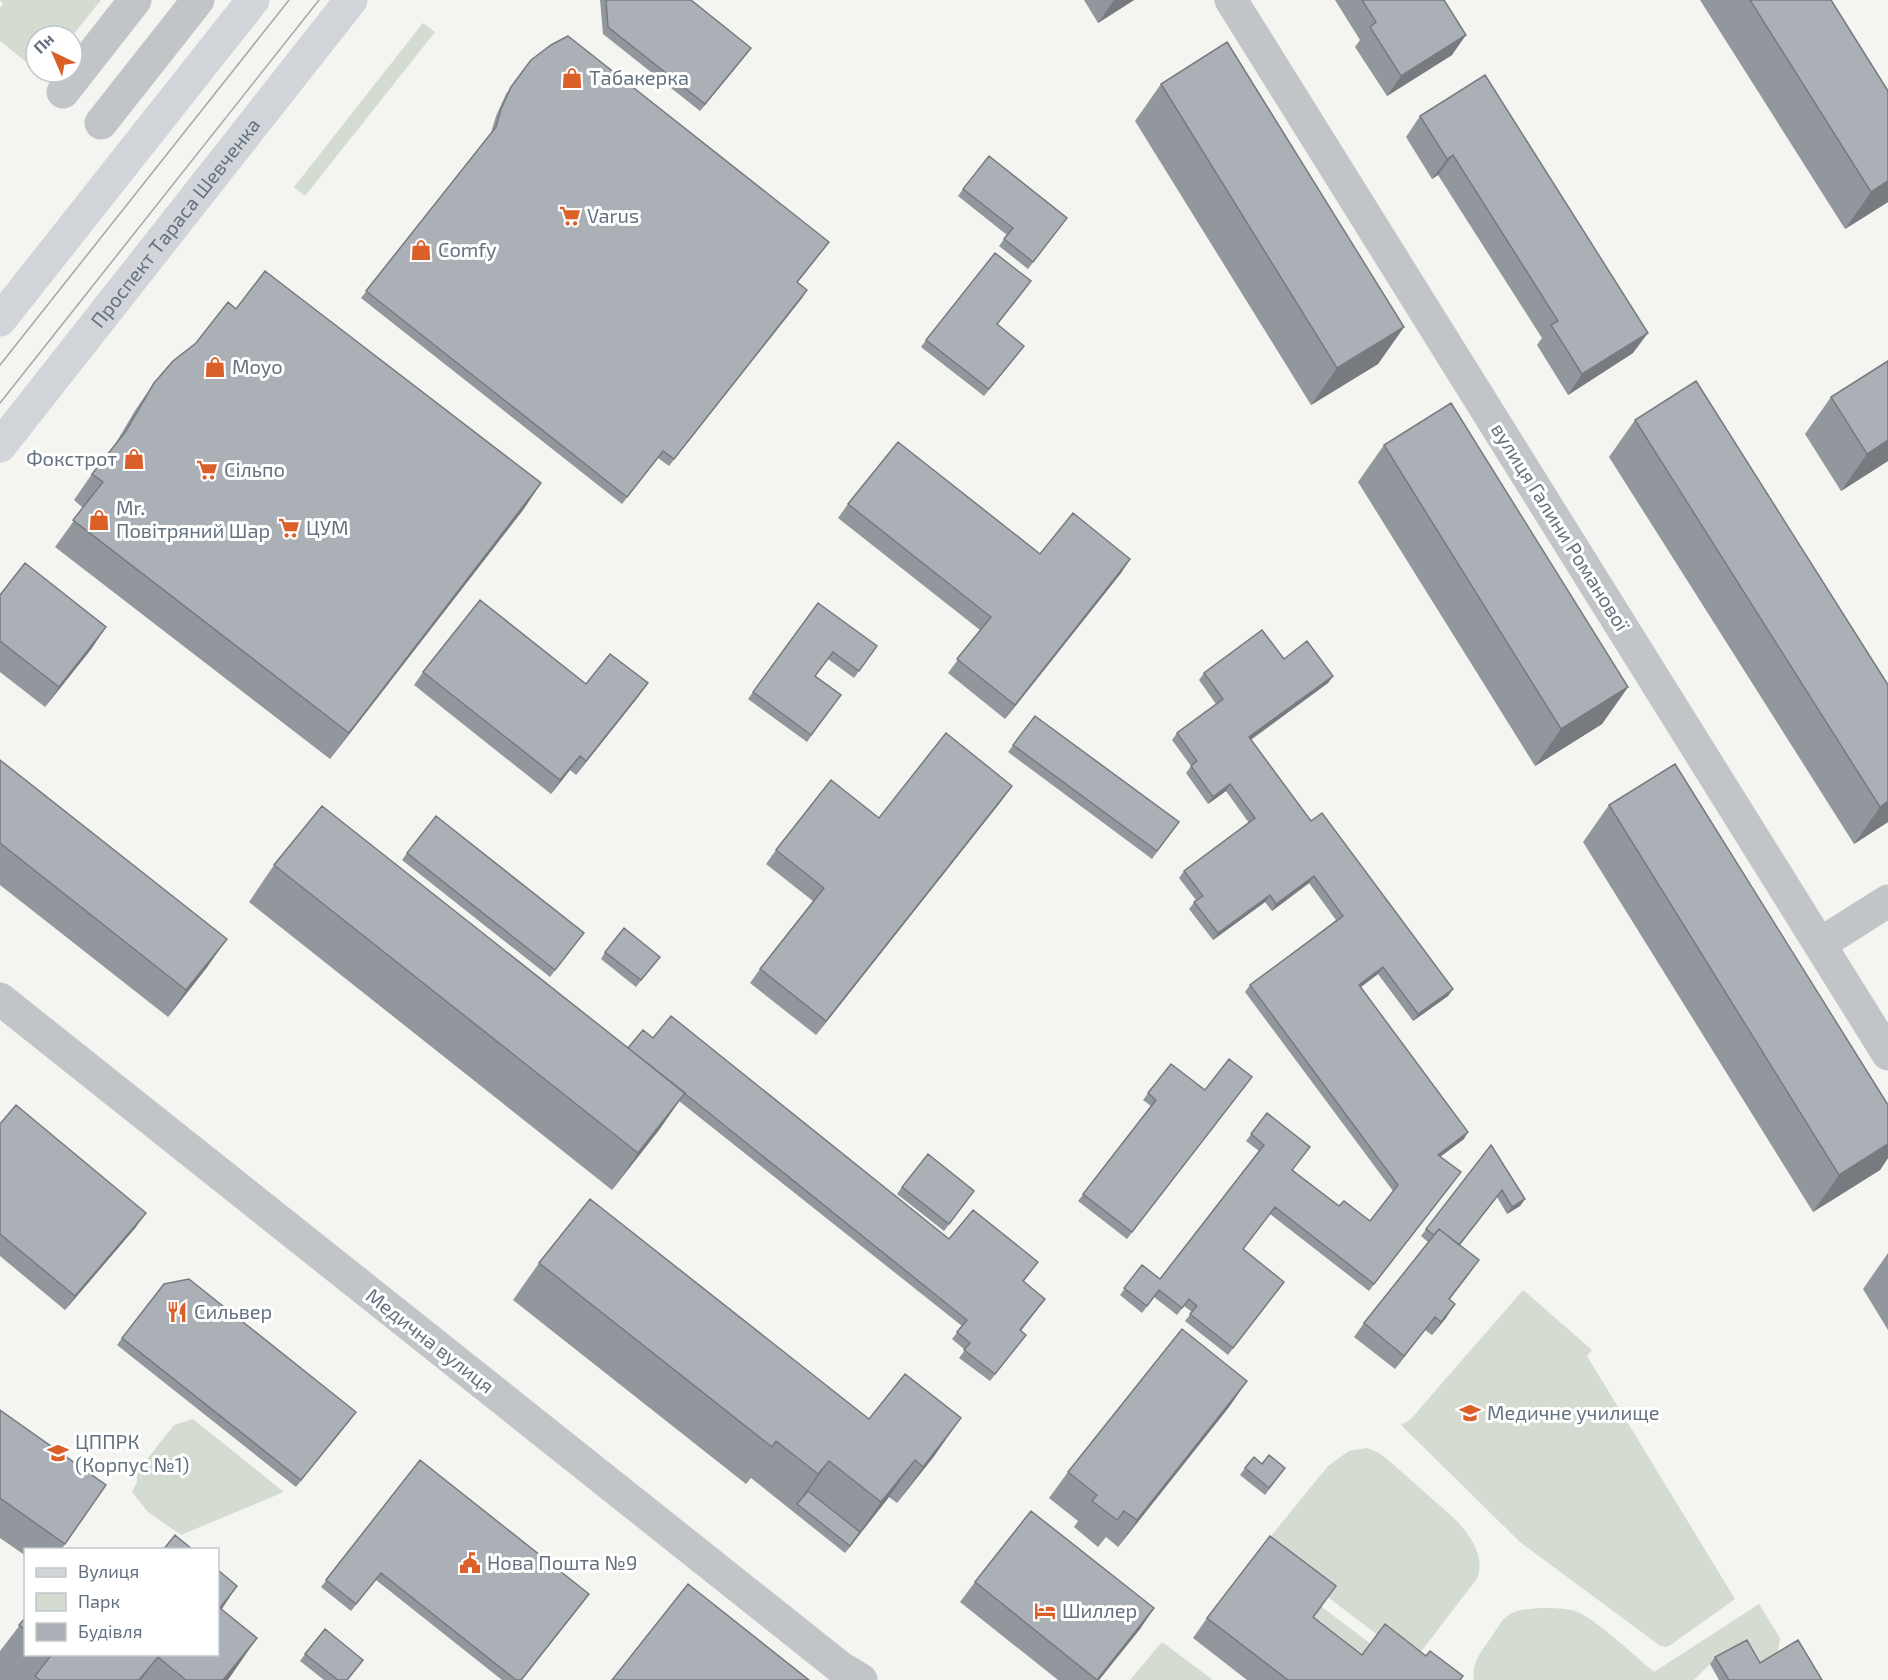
<svg xmlns="http://www.w3.org/2000/svg" width="1888" height="1680" font-family="'Exo 2',sans-serif">
	<style>
		.green { fill: #d4dbd1 }
		.lines { fill: none; stroke-linecap: round; stroke-linejoin: round }
		.minor { stroke: #c2c5c8; stroke-width: 33 }
		.major { stroke: #d1d5da; stroke-width: 33 }
		.tram { stroke: #a2a7ac; stroke-width: 1.5 }
		.wall { fill: #92979d }
		.shaded-wall { fill: #777b7f }
		.building { fill: #aab0b6; stroke: #777b7f; stroke-width: 1.5 }
		.labels { text-anchor: middle; stroke-width: 6; stroke-linejoin: round; paint-order: stroke }
		.poi-label { font-size: 20px; fill: #647280; stroke: #fff; text-anchor: start }
		.street-label { font-size: 20px; fill: #647280; stroke: #fff }
	</style>
	<rect width="100%" height="100%" fill="#f4f4f0"/>
	<!-- green -->
	<path class="green" d="M 0,0 L 101,0 L 72,36 L 36,36 L 36,70 L 0,41 L 0,8 L 3,4 Z
		M 423,23 L 435,32 L 305,196 L 294,187 Z
		M 1523,1290 L 1592,1350 L 1587,1356 L 1735,1599 L 1669,1646 L 1665,1647 L 1659,1645 L 1520,1542 L 1401,1425 L 1410,1420 Z
		M 193,1419 L 284,1492 L 181,1535 L 148,1512 L 132,1492 L 137,1482 L 137,1472 L 174,1425 Z
		M 1367,1448 L 1377,1452 L 1386,1458 L 1456,1520 C 1471,1536 1487,1559 1476,1580 L 1413,1662 L 1262,1547 L 1328,1466 L 1349,1451 Z
		M 1759,1604 L 1780,1638 L 1777,1658 L 1755,1670 L 1710,1664 L 1694,1680 L 1474,1680 C 1471,1662 1483,1649 1493,1635 C 1498,1627 1502,1619 1510,1614 C 1523,1606 1570,1606 1582,1614 C 1607,1629 1631,1653 1654,1672 Z
		M 1322,1607 L 1371,1644 L 1347,1675 L 1298,1638 Z
		M 1162,1642 L 1213,1680 L 1130,1680 Z"/>
	<g class="lines">
		<!-- minor -->
		<path class="minor" d="M 1231,0 L 1888,1054
			M 63,92 L 135,0
			M 101,123 L 198,0
			M 1820,944 L 1888,901
			M 0,999 L 841,1668 L 861,1680"/>
		<!-- major -->
		<g class="major">
			<path d="M 0,320 L 253,0"/>
			<path id="s1" d="M 0,446 L 351,0"/>
		</g>
		<!-- tram -->
		<path class="tram" d="M 0,365 L 289,0
			M 0,403 L 319,0"/>
	</g>
	<!-- wall -->
	<path class="wall" d="M 600,0 L 691,0 L 751,48 L 700,111 L 603,34 Z
		M 1084,0 L 1134,0 L 1098,23 Z
		M 1335,0 L 1444,0 L 1452,55 L 1387,96 L 1355,47 L 1360,40 Z
		M 1700,0 L 1831,0 L 1888,91 L 1888,202 L 1845,229 Z
		M 531,60 L 824,249 L 798,282 L 803,297 L 669,466 L 658,458 L 622,504 L 361,298 L 491,133 L 496,116 L 506,94 Z
		M 1161,84 L 1404,327 L 1378,364 L 1311,405 L 1135,121 Z
		M 1420,116 L 1633,353 L 1568,395 L 1537,345 L 1542,338 L 1438,175 L 1432,179 L 1406,137 Z
		M 963,189 L 1067,218 L 1028,269 L 999,246 L 1007,235 L 958,196 Z
		M 1031,281 L 997,325 L 1019,353 L 984,396 L 921,347 L 926,340 Z
		M 236,309 L 541,483 L 523,510 L 330,759 L 55,547 L 83,508 L 74,500 L 92,474 L 114,446 L 136,409 L 154,383 L 196,343 Z
		M 1888,361 L 1888,461 L 1841,491 L 1805,434 L 1831,397 Z
		M 1635,420 L 1888,685 L 1888,822 L 1854,844 L 1609,457 Z
		M 1384,445 L 1628,687 L 1602,724 L 1535,766 L 1358,482 Z
		M 848,504 L 1040,554 L 1130,559 L 1121,573 L 1005,719 L 948,673 L 980,630 L 838,518 Z
		M 0,595 L 92,648 L 45,707 L 0,672 Z
		M 818,603 L 877,646 L 854,678 L 828,659 L 815,676 L 841,695 L 807,742 L 748,699 Z
		M 1284,659 L 1333,676 L 1328,683 L 1251,740 L 1311,821 L 1453,989 L 1448,996 L 1413,1021 L 1378,974 L 1361,987 L 1464,1139 L 1440,1157 L 1456,1179 L 1369,1291 L 1270,1214 L 1243,1249 L 1284,1282 L 1228,1355 L 1185,1321 L 1192,1312 L 1184,1306 L 1177,1315 L 1154,1297 L 1142,1313 L 1120,1295 L 1142,1265 L 1160,1279 L 1259,1151 L 1246,1141 L 1267,1113 L 1310,1147 L 1292,1170 L 1339,1206 L 1370,1221 L 1393,1191 L 1245,992 L 1250,985 L 1336,920 L 1309,883 L 1272,911 L 1265,902 L 1213,940 L 1189,909 L 1196,900 L 1179,878 L 1184,871 L 1249,823 L 1226,791 L 1208,804 L 1186,773 L 1191,766 L 1172,740 L 1177,733 L 1216,704 L 1199,680 L 1204,673 Z
		M 423,672 L 586,684 L 648,683 L 638,697 L 576,775 L 570,770 L 551,794 L 414,685 Z
		M 1035,716 L 1179,822 L 1152,859 L 1008,752 Z
		M 0,760 L 208,966 L 168,1017 L 0,885 Z
		M 1002,800 L 816,1035 L 750,983 L 760,969 L 813,901 L 766,864 L 776,850 L 879,818 Z
		M 1609,805 L 1888,1105 L 1888,1158 L 1880,1170 L 1813,1212 L 1583,842 Z
		M 407,853 L 584,933 L 550,977 L 402,860 Z
		M 274,865 L 628,1048 L 653,1038 L 949,1239 L 1033,1269 L 1024,1281 L 1045,1299 L 1021,1331 L 1026,1335 L 990,1381 L 959,1358 L 965,1350 L 952,1339 L 962,1326 L 679,1101 L 659,1130 L 612,1190 L 249,902 Z
		M 605,952 L 660,957 L 636,987 L 601,959 Z
		M 1247,1084 L 1127,1239 L 1078,1201 L 1151,1106 L 1143,1100 L 1148,1093 L 1205,1090 Z
		M 0,1124 L 136,1227 L 65,1310 L 0,1256 Z
		M 1491,1145 L 1525,1199 L 1520,1206 L 1507,1214 L 1497,1197 L 1460,1245 L 1469,1274 L 1449,1300 L 1446,1318 L 1432,1335 L 1425,1330 L 1395,1369 L 1354,1337 L 1364,1323 L 1428,1242 L 1421,1236 Z
		M 902,1187 L 974,1191 L 944,1231 L 897,1194 Z
		M 1888,1253 L 1888,1330 L 1863,1289 Z
		M 539,1263 L 869,1419 L 935,1455 L 897,1503 L 889,1497 L 845,1553 L 751,1478 L 746,1484 L 513,1300 Z
		M 122,1338 L 351,1419 L 296,1487 L 117,1345 Z
		M 1247,1381 L 1229,1407 L 1118,1547 L 1106,1537 L 1098,1547 L 1074,1527 L 1078,1521 L 1049,1498 L 1068,1472 Z
		M 0,1410 L 106,1485 L 61,1550 L 26,1550 L 26,1556 L 0,1538 Z
		M 420,1460 L 584,1601 L 522,1680 L 502,1680 L 376,1580 L 351,1611 L 321,1587 Z
		M 1262,1464 L 1280,1475 L 1265,1495 L 1240,1475 L 1245,1468 Z
		M 218,1570 L 237,1586 L 221,1609 L 228,1680 L 0,1680 L 0,1651 L 26,1617 L 26,1654 L 218,1654 Z
		M 975,1582 L 1154,1608 L 1140,1629 L 1099,1680 L 1058,1680 L 960,1602 Z
		M 1322,1607 L 1313,1618 L 1362,1655 L 1426,1656 L 1460,1680 L 1247,1680 L 1193,1638 L 1207,1618 Z
		M 305,1654 L 363,1660 L 348,1680 L 324,1680 L 300,1661 Z
		M 1715,1657 L 1760,1663 L 1822,1680 L 1719,1680 L 1710,1664 Z"/>
	<!-- shaded-wall -->
	<path class="shaded-wall" d="M 1114,0 L 1134,0 L 1098,23 Z
		M 1466,35 L 1452,55 L 1387,96 L 1401,76 Z
		M 751,48 L 746,55 L 700,111 L 705,104 Z
		M 1453,155 L 1438,175 L 1432,179 L 1447,159 Z
		M 1888,181 L 1888,202 L 1845,229 L 1871,192 Z
		M 1404,327 L 1378,364 L 1311,405 L 1337,368 Z
		M 1648,333 L 1633,353 L 1568,395 L 1582,374 Z
		M 1888,440 L 1888,461 L 1841,491 L 1867,454 Z
		M 541,483 L 523,510 L 330,759 L 349,733 Z
		M 1130,559 L 1121,573 L 1005,719 L 1015,705 Z
		M 106,627 L 92,648 L 45,707 L 59,687 Z
		M 1333,676 L 1328,683 L 1244,744 L 1249,737 Z
		M 648,683 L 638,697 L 576,775 L 586,761 Z
		M 1628,687 L 1602,724 L 1535,766 L 1561,729 Z
		M 580,756 L 570,770 L 551,794 L 560,780 Z
		M 1230,784 L 1226,791 L 1208,804 L 1213,797 Z
		M 1012,786 L 1002,800 L 816,1035 L 826,1021 Z
		M 1888,801 L 1888,822 L 1854,844 L 1880,807 Z
		M 1314,876 L 1309,883 L 1272,911 L 1276,904 Z
		M 1270,895 L 1265,902 L 1213,940 L 1218,933 Z
		M 227,939 L 208,966 L 168,1017 L 186,990 Z
		M 1383,967 L 1378,974 L 1354,992 L 1359,985 Z
		M 1453,989 L 1448,996 L 1413,1021 L 1418,1014 Z
		M 685,1093 L 659,1130 L 612,1190 L 638,1153 Z
		M 1468,1132 L 1464,1139 L 1433,1162 L 1438,1155 Z
		M 1888,1144 L 1888,1158 L 1880,1170 L 1813,1212 L 1839,1175 Z
		M 1525,1199 L 1520,1206 L 1507,1214 L 1512,1207 Z
		M 146,1213 L 136,1227 L 65,1310 L 75,1296 Z
		M 1479,1260 L 1469,1274 L 1439,1313 L 1449,1299 Z
		M 1455,1304 L 1446,1318 L 1432,1335 L 1441,1322 Z
		M 1435,1317 L 1395,1369 L 1404,1356 Z
		M 1247,1381 L 1229,1407 L 1118,1547 L 1137,1520 Z
		M 961,1418 L 935,1455 L 897,1503 L 923,1467 Z
		M 915,1460 L 889,1497 L 845,1553 L 881,1502 Z
		M 829,1461 L 803,1498 L 797,1504 L 818,1474 Z
		M 237,1586 L 218,1615 L 218,1611 Z
		M 1154,1608 L 1140,1629 L 1099,1680 L 1097,1680 Z
		M 257,1638 L 228,1680 L 223,1680 Z
		M 158,1657 L 141,1680 L 139,1680 Z"/>
	<!-- building -->
	<path class="building" d="M 606,0 L 691,0 L 751,48 L 705,104 L 608,27 Z
		M 1362,0 L 1444,0 L 1466,35 L 1401,76 L 1370,27 L 1376,22 Z
		M 1750,0 L 1831,0 L 1888,91 L 1888,181 L 1871,192 Z
		M 568,36 L 829,242 L 797,282 L 807,290 L 674,459 L 663,451 L 627,497 L 366,291 L 496,127 L 501,109 L 511,87 L 531,60 L 551,45 Z
		M 1227,42 L 1404,327 L 1337,368 L 1161,84 Z
		M 1485,75 L 1648,333 L 1582,374 L 1551,325 L 1558,321 L 1453,155 L 1447,159 L 1420,116 Z
		M 989,156 L 1067,218 L 1033,262 L 1004,239 L 1013,228 L 963,189 Z
		M 995,253 L 1031,281 L 997,324 L 1024,346 L 989,389 L 926,340 Z
		M 265,271 L 541,483 L 349,733 L 73,520 L 103,482 L 92,474 L 126,431 L 154,383 L 173,361 L 196,343 L 228,302 L 236,309 Z
		M 1888,361 L 1888,440 L 1867,454 L 1831,397 Z
		M 1696,381 L 1888,685 L 1888,801 L 1880,807 L 1635,420 Z
		M 1451,403 L 1628,687 L 1561,729 L 1384,445 Z
		M 898,442 L 1040,554 L 1073,513 L 1130,559 L 1015,705 L 957,659 L 991,617 L 848,504 Z
		M 25,563 L 106,627 L 59,687 L 0,641 L 0,595 Z
		M 480,600 L 586,684 L 610,654 L 648,683 L 586,761 L 580,756 L 560,780 L 423,672 Z
		M 818,603 L 877,646 L 859,671 L 833,652 L 815,676 L 841,695 L 811,735 L 753,692 Z
		M 1262,630 L 1284,659 L 1307,641 L 1333,676 L 1249,737 L 1311,821 L 1322,813 L 1453,989 L 1418,1014 L 1383,967 L 1359,985 L 1468,1132 L 1438,1155 L 1461,1172 L 1374,1284 L 1275,1207 L 1243,1249 L 1284,1282 L 1233,1348 L 1190,1314 L 1197,1306 L 1189,1299 L 1182,1308 L 1159,1290 L 1147,1306 L 1124,1288 L 1142,1265 L 1160,1279 L 1264,1145 L 1251,1134 L 1267,1113 L 1310,1147 L 1292,1170 L 1339,1206 L 1344,1201 L 1370,1221 L 1398,1185 L 1250,985 L 1343,916 L 1314,876 L 1276,904 L 1270,895 L 1218,933 L 1194,902 L 1203,896 L 1184,871 L 1255,818 L 1230,784 L 1213,797 L 1191,766 L 1197,761 L 1177,733 L 1223,699 L 1204,673 Z
		M 1035,716 L 1179,822 L 1157,851 L 1013,745 Z
		M 946,733 L 1012,786 L 826,1021 L 760,969 L 824,888 L 776,850 L 831,780 L 879,818 Z
		M 0,760 L 227,939 L 186,990 L 0,843 Z
		M 1675,764 L 1888,1105 L 1888,1144 L 1839,1175 L 1609,805 Z
		M 322,806 L 685,1093 L 638,1153 L 274,865 Z
		M 436,816 L 584,933 L 555,970 L 407,853 Z
		M 624,928 L 660,957 L 641,980 L 605,952 Z
		M 671,1016 L 949,1239 L 973,1210 L 1038,1262 L 1023,1281 L 1045,1299 L 1020,1330 L 1026,1335 L 995,1374 L 964,1350 L 970,1343 L 957,1332 L 967,1320 L 628,1048 L 643,1030 L 653,1038 Z
		M 1229,1059 L 1252,1077 L 1132,1232 L 1083,1194 L 1156,1100 L 1148,1093 L 1171,1064 L 1205,1090 Z
		M 16,1105 L 146,1213 L 75,1296 L 0,1234 L 0,1124 Z
		M 1491,1145 L 1525,1199 L 1512,1207 L 1502,1190 L 1459,1245 L 1439,1229 L 1434,1235 L 1426,1229 Z
		M 928,1154 L 974,1191 L 949,1224 L 902,1187 Z
		M 590,1199 L 869,1419 L 905,1374 L 961,1418 L 923,1467 L 915,1460 L 881,1502 L 829,1461 L 818,1474 L 776,1441 L 772,1447 L 539,1263 Z
		M 1439,1229 L 1479,1260 L 1449,1299 L 1455,1304 L 1441,1322 L 1435,1317 L 1404,1356 L 1364,1323 Z
		M 189,1279 L 356,1412 L 301,1480 L 122,1338 L 164,1284 Z
		M 1182,1329 L 1247,1381 L 1137,1520 L 1124,1511 L 1117,1520 L 1092,1501 L 1097,1495 L 1068,1472 Z
		M 0,1410 L 106,1485 L 65,1544 L 0,1498 Z
		M 1269,1455 L 1285,1468 L 1269,1488 L 1245,1468 L 1254,1457 L 1262,1464 Z
		M 420,1460 L 589,1594 L 521,1680 L 516,1680 L 381,1573 L 356,1604 L 326,1580 Z
		M 808,1491 L 860,1532 L 850,1546 L 797,1504 Z
		M 1031,1511 L 1154,1608 L 1097,1680 L 975,1582 Z
		M 175,1535 L 193,1550 L 163,1550 Z
		M 1270,1536 L 1336,1586 L 1313,1617 L 1362,1655 L 1385,1624 L 1426,1656 L 1430,1651 L 1463,1676 L 1460,1680 L 1288,1680 L 1207,1618 Z
		M 218,1570 L 237,1586 L 220,1608 L 257,1638 L 223,1680 L 186,1680 L 158,1657 L 139,1680 L 40,1680 L 35,1676 L 52,1654 L 218,1654 Z
		M 688,1584 L 809,1680 L 612,1680 Z
		M 26,1617 L 26,1630 L 19,1625 Z
		M 325,1629 L 363,1660 L 347,1680 L 338,1680 L 305,1654 Z
		M 1747,1640 L 1760,1663 L 1798,1640 L 1822,1680 L 1729,1680 L 1715,1657 Z"/>
	<!-- icons -->
	<defs>
		<symbol id="shop-bare" viewBox="-9 -9 18 18"><path d="M-5-2.5h2.3a2.7 3.5 0 0 1 5.4 0H5L5.5 6h-11ZM-1.5-2.5h3a1.5 2.3 0 0 0-3 0Z" fill="#db5f29" stroke="#fff" stroke-width="2.5" paint-order="stroke"/></symbol>
		<symbol id="supermarket-bare" viewBox="-9 -9 18 18"><path d="M-6-5.5h2.5l.6 2H6L4.5 2H-2.5L-4.4-4H-6ZM-1.5 3.2a1.3 1.3 0 1 0 .1 0ZM3 3.2a1.3 1.3 0 1 0 .1 0Z" fill="#db5f29" stroke="#fff" stroke-width="2.5" paint-order="stroke"/></symbol>
		<symbol id="restaurant-bare" viewBox="-9 -9 18 18"><path d="M-5-6h1v4h1v-4h1v4h1v-4h1v5L-1.5 .5V6h-2V.5L-5-1ZM5-6V6H3V1.5H1.5Q1.5-4 5-6Z" fill="#db5f29" stroke="#fff" stroke-width="2.5" paint-order="stroke"/></symbol>
		<symbol id="university-bare" viewBox="-9 -9 18 18"><path d="M0-5L7-2L0 1L-7-2ZM-4 1L0 2.5L4 1V4Q0 6-4 4Z" fill="#db5f29" stroke="#fff" stroke-width="2.5" paint-order="stroke"/></symbol>
		<symbol id="civic-bare" viewBox="-9 -9 18 18"><path d="M-.6-6.5H3V-4.5H.6V-3L4-1V1h2V6H-6V1h2V-1L-.6-3ZM-1.2 2.5V6h2.4V2.5Z" fill="#db5f29" stroke="#fff" stroke-width="2.5" paint-order="stroke"/></symbol>
		<symbol id="hotel-bare" viewBox="-9 -9 18 18"><path d="M-6-4.5h1.5V1H6V5H4.5V3h-9V5H-6ZM-4 0a1.8 1.8 0 1 1 3.6 0ZM.5 0V-2.5h3Q6-2.5 6 0Z" fill="#db5f29" stroke="#fff" stroke-width="2.5" paint-order="stroke"/></symbol>
	</defs>
	<g fill-rule="evenodd">
		<use href="#shop-bare" x="557" y="63" width="30" height="30"/>
		<use href="#supermarket-bare" x="555" y="201" width="30" height="30"/>
		<use href="#shop-bare" x="406" y="235" width="30" height="30"/>
		<use href="#shop-bare" x="200" y="352" width="30" height="30"/>
		<use href="#shop-bare" x="119" y="444" width="30" height="30"/>
		<use href="#supermarket-bare" x="192" y="455" width="30" height="30"/>
		<use href="#shop-bare" x="84" y="505" width="30" height="30"/>
		<use href="#supermarket-bare" x="274" y="513" width="30" height="30"/>
		<use href="#restaurant-bare" x="162" y="1297" width="30" height="30"/>
		<use href="#university-bare" x="1455" y="1398" width="30" height="30"/>
		<use href="#university-bare" x="43" y="1438" width="30" height="30"/>
		<use href="#civic-bare" x="455" y="1548" width="30" height="30"/>
		<use href="#hotel-bare" x="1030" y="1596" width="30" height="30"/>
	</g>
	<g class="labels">
		<!-- poi labels -->
		<g class="poi-label">
			<text x="589" y="85">Табакерка</text>
			<text x="587" y="223">Varus</text>
			<text x="438" y="257">Comfy</text>
			<text x="232" y="374">Moyo</text>
			<text x="117" y="466" text-anchor="end">Фокстрот</text>
			<text x="224" y="477">Сільпо</text>
			<text x="116" y="515">Mr.<tspan x="116" dy="23">Повітряний Шар</tspan></text>
			<text x="306" y="535">ЦУМ</text>
			<text x="194" y="1319">Сильвер</text>
			<text x="1487" y="1420">Медичне училище</text>
			<text x="75" y="1449">ЦППРК<tspan x="75" dy="23">(Корпус №1)</tspan></text>
			<text x="487" y="1570">Нова Пошта №9</text>
			<text x="1062" y="1618">Шиллер</text>
		</g>
		<!-- street labels -->
		<g class="street-label">
			<text dy="7" stroke="none"><textPath href="#s1" startOffset="284">Проспект Тараса Шевченка</textPath></text>
			<text transform="translate(1560 527) rotate(58)" y="7">вулиця Галини Романової</text>
			<text transform="translate(430 1341) rotate(38)" y="7">Медична вулиця</text>
		</g>
	</g>
	<!-- legend -->
	<rect x="24" y="1548" width="195" height="108" fill="#ffffff" stroke="#c1c7cc" stroke-width="1.5"/>
	<rect x="36" y="1568" width="30" height="9" fill="#d1d5da" stroke="#c1c7cc" stroke-width="1.5"/>
	<text x="78" y="1578" font-size="18" fill="#647280">Вулиця</text>
	<rect x="36" y="1593" width="30" height="18" fill="#d4dbd1" stroke="#c1c7cc" stroke-width="1.5"/>
	<text x="78" y="1608" font-size="18" fill="#647280">Парк</text>
	<rect x="36" y="1623" width="30" height="18" fill="#aab0b6" stroke="#c1c7cc" stroke-width="1.5"/>
	<text x="78" y="1638" font-size="18" fill="#647280">Будівля</text>
	<!-- north arrow -->
	<g transform="translate(54 54) rotate(316)"><circle r="28" fill="#ffffff" stroke="#c1c7cc" stroke-width="1.5"/>
	<path d="M0-4.5L10 22L0 15L-10 22Z" fill="#db5f29"/>
	<text y="-9" font-size="16" font-weight="bold" text-anchor="middle" fill="#647280">Пн</text>
	</g>
</svg>
